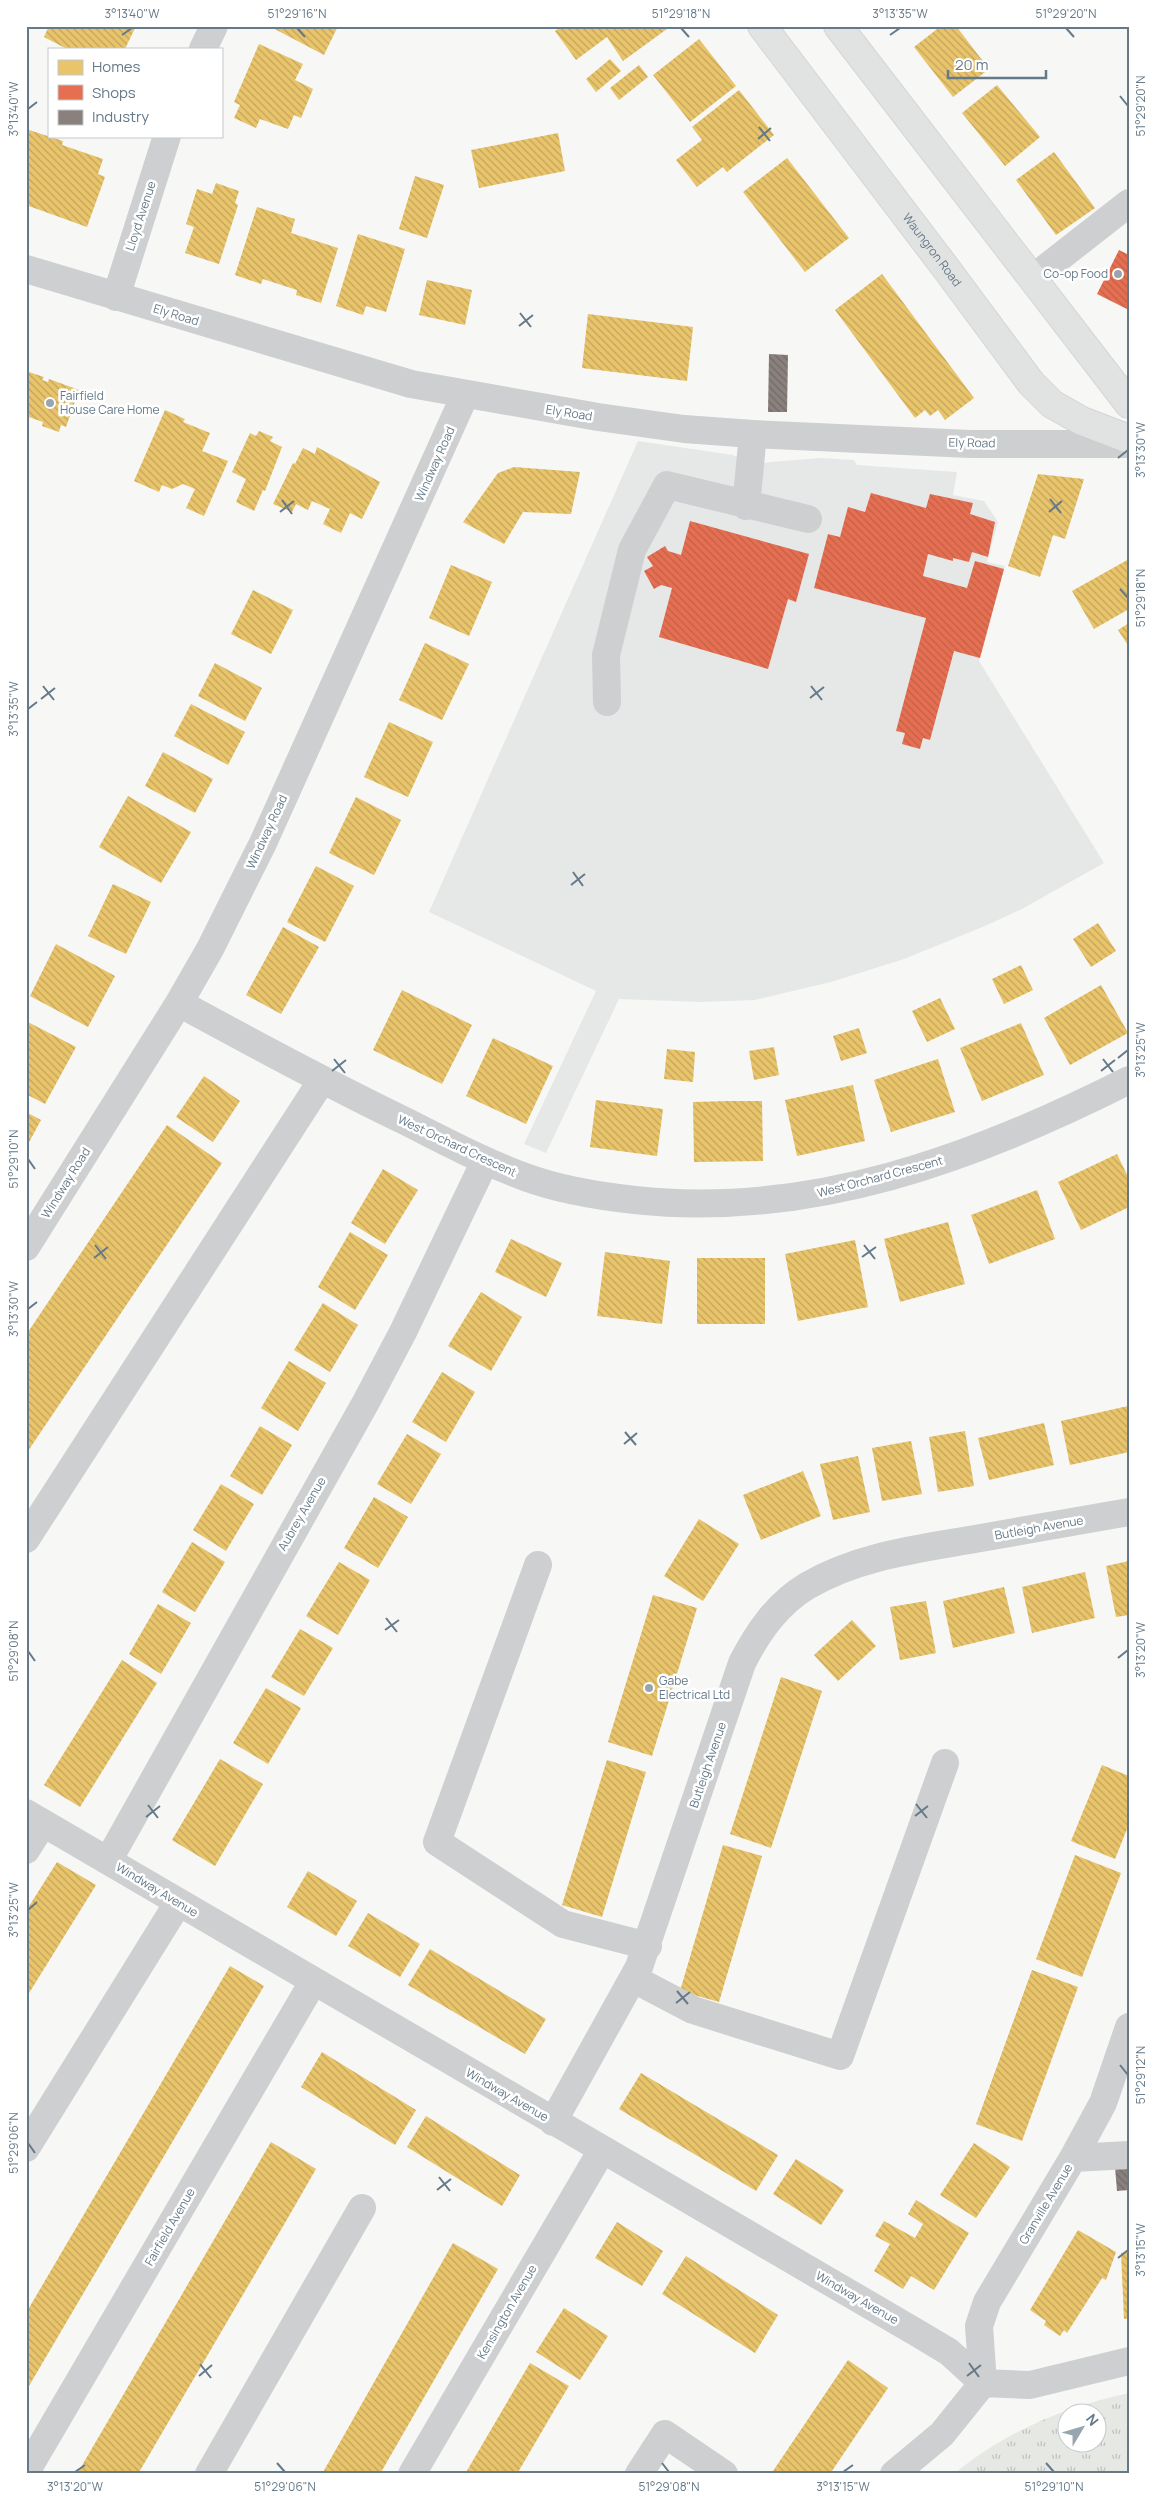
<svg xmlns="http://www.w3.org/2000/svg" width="1155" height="2500" font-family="Manrope,sans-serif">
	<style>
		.built { fill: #e6e7e7 }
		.park { fill: url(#park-tufts); fill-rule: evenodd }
		.homes { fill: url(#homes-back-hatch) }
		.shops { fill: url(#shops-back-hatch) }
		.industry { fill: url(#industry-back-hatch) }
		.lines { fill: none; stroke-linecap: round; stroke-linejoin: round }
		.major-casing { stroke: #d4d5d6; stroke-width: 30 }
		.minor { stroke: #cdcfd0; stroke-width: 28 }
		.major { stroke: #e1e2e2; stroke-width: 28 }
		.ticks { fill: none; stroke: #657988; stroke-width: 2 }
		.poi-dot { fill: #98a5ae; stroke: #fff; stroke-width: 2 }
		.labels { text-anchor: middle; stroke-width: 5; stroke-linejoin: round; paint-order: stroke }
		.street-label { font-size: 12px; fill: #657988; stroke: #fff }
		.poi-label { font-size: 12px; fill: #657988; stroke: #fff; text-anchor: start }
		.neatline { fill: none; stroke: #657988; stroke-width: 2 }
		.ticks-label { font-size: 12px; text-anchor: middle; fill: #657988 }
	</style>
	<defs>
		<pattern id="park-tufts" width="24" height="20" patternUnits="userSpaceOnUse" patternTransform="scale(1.25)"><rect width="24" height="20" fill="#e6e9e3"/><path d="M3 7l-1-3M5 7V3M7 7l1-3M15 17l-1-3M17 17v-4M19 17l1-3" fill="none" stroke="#bec2be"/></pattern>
		<pattern id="homes-back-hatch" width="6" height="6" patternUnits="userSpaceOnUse" patternTransform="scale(1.25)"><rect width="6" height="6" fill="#e9c46a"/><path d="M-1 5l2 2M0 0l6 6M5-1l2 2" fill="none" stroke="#c0a45d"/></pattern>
		<pattern id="shops-back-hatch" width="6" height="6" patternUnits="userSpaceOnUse" patternTransform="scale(1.25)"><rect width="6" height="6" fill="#e76f51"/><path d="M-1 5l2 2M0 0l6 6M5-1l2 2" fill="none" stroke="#bf6049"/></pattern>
		<pattern id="industry-back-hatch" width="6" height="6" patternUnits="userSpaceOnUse" patternTransform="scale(1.25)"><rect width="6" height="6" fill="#8a817c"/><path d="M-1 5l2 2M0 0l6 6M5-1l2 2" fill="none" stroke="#6f6a67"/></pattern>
	</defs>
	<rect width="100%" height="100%" fill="#f7f7f6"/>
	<!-- built -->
	<path class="built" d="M 638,441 L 733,455 L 760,467 L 764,463 L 771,462 L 820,458 L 854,460 L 857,465 L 957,472 L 953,495 L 984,501 L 998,522 L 987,562 L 1005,566 L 979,661 L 1104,863 L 1022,909 L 985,926 L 904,959 L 831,982 L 755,1000 L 702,1002 L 619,999 L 546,1153 L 524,1144 L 596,991 L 429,912 Z"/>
	<!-- park -->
	<path class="park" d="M 1129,2393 L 1129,2474 L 954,2474 C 1005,2432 1064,2407 1129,2393 ZM 1068,2412 L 1098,2412 L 1098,2442 L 1068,2442 Z"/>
	<!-- homes -->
	<path class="homes" d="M 49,26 L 136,26 L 125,49 L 67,49 L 44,37 Z
		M 269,26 L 338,26 L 324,55 Z
		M 562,26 L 671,26 L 623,61 L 607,37 L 576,60 L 555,31 Z
		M 941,26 L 956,26 L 989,69 L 953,97 L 914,47 Z
		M 699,39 L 736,86 L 690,122 L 653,75 Z
		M 259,44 L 303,64 L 295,80 L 313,89 L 301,118 L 294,115 L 288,129 L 260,119 L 256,128 L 234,118 L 240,105 L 234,102 Z
		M 610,59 L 621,71 L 596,92 L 586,79 Z
		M 639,65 L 648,77 L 619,100 L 610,88 Z
		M 997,85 L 1040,137 L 1005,166 L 962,113 Z
		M 739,90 L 774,135 L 727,172 L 723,167 L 697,187 L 676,160 L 702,140 L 692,127 Z
		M 26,129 L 63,141 L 62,145 L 103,159 L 98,174 L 105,177 L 87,227 L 26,205 Z
		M 558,133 L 565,171 L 479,188 L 471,150 Z
		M 1054,152 L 1095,208 L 1056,235 L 1016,180 Z
		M 787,158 L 849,238 L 805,272 L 743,192 Z
		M 415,176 L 444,185 L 427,238 L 399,229 Z
		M 216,183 L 239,191 L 235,203 L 238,205 L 219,264 L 185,253 L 194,227 L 186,224 L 197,189 L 212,194 Z
		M 257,207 L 295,219 L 291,233 L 338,248 L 321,303 L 296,295 L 297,290 L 263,279 L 261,284 L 235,275 Z
		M 358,234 L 405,249 L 386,312 L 366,306 L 363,315 L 336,306 Z
		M 882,274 L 974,398 L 945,420 L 938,410 L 930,416 L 925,410 L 915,418 L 835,310 Z
		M 427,280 L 472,290 L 465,325 L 419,315 Z
		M 588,314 L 693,327 L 687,381 L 582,368 Z
		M 26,371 L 44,377 L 42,380 L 48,382 L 49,379 L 79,390 L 66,427 L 61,425 L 59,432 L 42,426 L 43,422 L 26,416 Z
		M 165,410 L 185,419 L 183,422 L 210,433 L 202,451 L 228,461 L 204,516 L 186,508 L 195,489 L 183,484 L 172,489 L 162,485 L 159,492 L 134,481 Z
		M 259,431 L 273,437 L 270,441 L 282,447 L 265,491 L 263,490 L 254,511 L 236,502 L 246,479 L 232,472 L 250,433 L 256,436 Z
		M 317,447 L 380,482 L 362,519 L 350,513 L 341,533 L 323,524 L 330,509 L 312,501 L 308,510 L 296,504 L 292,512 L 273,504 L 293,463 L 295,464 L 303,448 L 315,454 Z
		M 514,467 L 580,472 L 571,514 L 523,512 L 504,544 L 463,522 L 498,473 Z
		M 1038,474 L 1084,479 L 1065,539 L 1053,535 L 1040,577 L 1008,566 Z
		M 1129,559 L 1129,609 L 1094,629 L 1072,591 Z
		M 451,565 L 492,582 L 469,636 L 429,618 Z
		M 253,590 L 293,610 L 271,654 L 231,634 Z
		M 1129,623 L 1129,647 L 1118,630 Z
		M 425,643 L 469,664 L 442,720 L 399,700 Z
		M 215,663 L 262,688 L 245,721 L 198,696 Z
		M 191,704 L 245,732 L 228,765 L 174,736 Z
		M 389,722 L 433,742 L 408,797 L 364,777 Z
		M 163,752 L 213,779 L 195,813 L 145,786 Z
		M 128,796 L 191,832 L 161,883 L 99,847 Z
		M 356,797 L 401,820 L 374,875 L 329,853 Z
		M 316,866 L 354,886 L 325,942 L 287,922 Z
		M 113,884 L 151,902 L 126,954 L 88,936 Z
		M 1098,923 L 1116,951 L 1091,967 L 1073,939 Z
		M 283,927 L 319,947 L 281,1014 L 246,995 Z
		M 56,944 L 115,976 L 88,1027 L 30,996 Z
		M 1021,965 L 1033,990 L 1004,1004 L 992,979 Z
		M 1101,985 L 1128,1033 L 1070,1065 L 1044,1018 Z
		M 402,990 L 472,1025 L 442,1084 L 373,1050 Z
		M 940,998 L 955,1029 L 927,1042 L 912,1011 Z
		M 26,1021 L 76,1047 L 45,1104 L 26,1094 Z
		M 1021,1023 L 1044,1075 L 982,1101 L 960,1048 Z
		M 859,1028 L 867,1053 L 841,1061 L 833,1036 Z
		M 493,1038 L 553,1066 L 526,1124 L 466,1096 Z
		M 774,1047 L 779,1075 L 754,1080 L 749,1051 Z
		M 667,1049 L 695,1052 L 693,1082 L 664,1079 Z
		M 938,1059 L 955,1112 L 891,1132 L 874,1080 Z
		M 204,1076 L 240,1101 L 213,1142 L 176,1117 Z
		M 853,1085 L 865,1141 L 797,1156 L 785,1100 Z
		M 596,1100 L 663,1109 L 657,1156 L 590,1147 Z
		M 728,1101 L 762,1101 L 763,1161 L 694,1162 L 693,1102 Z
		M 26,1112 L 41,1120 L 26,1148 Z
		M 167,1125 L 222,1163 L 26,1454 L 26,1335 Z
		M 1117,1154 L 1129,1179 L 1129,1207 L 1081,1230 L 1058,1182 Z
		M 383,1169 L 418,1190 L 385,1244 L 351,1223 Z
		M 1037,1190 L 1055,1239 L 989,1264 L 971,1215 Z
		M 948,1222 L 965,1284 L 900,1302 L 884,1239 Z
		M 350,1232 L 388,1255 L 355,1310 L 318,1287 Z
		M 511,1239 L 562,1263 L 546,1297 L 495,1272 Z
		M 855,1240 L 868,1307 L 798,1321 L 785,1254 Z
		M 605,1252 L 670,1261 L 662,1324 L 597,1316 Z
		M 697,1258 L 765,1258 L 765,1324 L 697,1324 Z
		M 481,1292 L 522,1317 L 491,1371 L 448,1346 Z
		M 323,1303 L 358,1325 L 330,1372 L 294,1350 Z
		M 289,1361 L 326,1383 L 298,1431 L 261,1408 Z
		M 442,1372 L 475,1392 L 446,1442 L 412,1422 Z
		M 1128,1406 L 1129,1452 L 1070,1465 L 1061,1421 Z
		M 1044,1423 L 1054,1465 L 989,1480 L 978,1438 Z
		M 260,1426 L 292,1445 L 262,1495 L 230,1476 Z
		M 965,1431 L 974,1486 L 938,1492 L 929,1437 Z
		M 407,1434 L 441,1454 L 411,1504 L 377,1484 Z
		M 911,1441 L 922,1494 L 882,1501 L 872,1448 Z
		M 858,1456 L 870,1512 L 833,1520 L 820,1464 Z
		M 803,1471 L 821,1516 L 761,1540 L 743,1495 Z
		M 221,1484 L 254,1504 L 226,1551 L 193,1530 Z
		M 374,1497 L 408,1517 L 378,1568 L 344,1548 Z
		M 699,1519 L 739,1544 L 703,1601 L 664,1576 Z
		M 192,1542 L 225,1562 L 195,1612 L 162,1592 Z
		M 1129,1561 L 1129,1615 L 1116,1617 L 1106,1566 Z
		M 339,1562 L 370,1580 L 338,1635 L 306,1616 Z
		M 1085,1572 L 1095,1618 L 1032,1633 L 1022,1587 Z
		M 1004,1587 L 1015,1633 L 953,1648 L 943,1601 Z
		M 653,1595 L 697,1608 L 652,1756 L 608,1742 Z
		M 926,1601 L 936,1653 L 900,1660 L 890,1607 Z
		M 158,1604 L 191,1623 L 161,1674 L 129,1654 Z
		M 852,1620 L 876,1646 L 838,1681 L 814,1655 Z
		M 300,1629 L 333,1648 L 304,1696 L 271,1677 Z
		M 122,1660 L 157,1683 L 80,1807 L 44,1785 Z
		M 781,1677 L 822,1691 L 771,1848 L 730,1834 Z
		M 266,1688 L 301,1708 L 268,1764 L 233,1743 Z
		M 220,1759 L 263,1784 L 215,1866 L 172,1840 Z
		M 607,1760 L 646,1772 L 602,1917 L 562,1905 Z
		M 1102,1765 L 1129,1776 L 1129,1824 L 1115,1859 L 1071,1841 Z
		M 723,1845 L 762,1856 L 719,2002 L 680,1991 Z
		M 1075,1855 L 1121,1873 L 1082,1977 L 1036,1959 Z
		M 57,1862 L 96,1885 L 26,1998 L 26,1911 Z
		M 308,1871 L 357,1901 L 336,1936 L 287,1907 Z
		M 368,1913 L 420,1944 L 400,1977 L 348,1946 Z
		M 430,1949 L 546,2019 L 525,2054 L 408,1985 Z
		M 230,1966 L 264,1986 L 26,2391 L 26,2313 Z
		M 1032,1970 L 1078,1987 L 1022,2141 L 976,2124 Z
		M 322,2052 L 416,2110 L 395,2145 L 301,2087 Z
		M 641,2073 L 778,2155 L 756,2191 L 619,2109 Z
		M 426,2116 L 520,2175 L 502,2206 L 407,2147 Z
		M 271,2142 L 316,2169 L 289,2216 L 138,2474 L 77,2474 Z
		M 974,2143 L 1010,2167 L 976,2218 L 940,2195 Z
		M 796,2159 L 844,2190 L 821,2225 L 773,2194 Z
		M 916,2200 L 969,2233 L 934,2290 L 911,2276 L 903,2289 L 874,2271 L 890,2244 L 875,2236 L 884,2221 L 915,2238 L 923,2224 L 908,2214 Z
		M 617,2222 L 663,2251 L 642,2286 L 595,2258 Z
		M 1078,2230 L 1116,2252 L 1106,2280 L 1102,2278 L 1067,2333 L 1064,2330 L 1060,2336 L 1044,2325 L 1046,2321 L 1030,2310 Z
		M 453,2243 L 498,2269 L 418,2408 L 380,2474 L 322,2474 Z
		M 1129,2252 L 1129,2318 L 1124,2319 L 1121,2253 Z
		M 686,2256 L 778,2315 L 755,2353 L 662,2294 Z
		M 564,2308 L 608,2336 L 580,2380 L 536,2352 Z
		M 848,2360 L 888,2388 L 838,2462 L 830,2474 L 771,2474 Z
		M 530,2363 L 569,2386 L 555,2409 L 517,2474 L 465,2474 Z"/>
	<!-- shops -->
	<path class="shops" d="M 1119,250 L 1129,255 L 1129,310 L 1097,294 Z
		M 871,493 L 926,508 L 930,494 L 973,503 L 970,514 L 995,522 L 988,557 L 972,552 L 969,562 L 953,558 L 953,561 L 928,554 L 923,576 L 967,588 L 975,561 L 1004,569 L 980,658 L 954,651 L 930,740 L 923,738 L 920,749 L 902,744 L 905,733 L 896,731 L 926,618 L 814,588 L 828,534 L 840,537 L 848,507 L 865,512 Z
		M 690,521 L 809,554 L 796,602 L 788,599 L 768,669 L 659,637 L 672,588 L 661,585 L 654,589 L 644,571 L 653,566 L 647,557 L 665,546 L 668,551 L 681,555 Z"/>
	<!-- industry -->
	<path class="industry" d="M 769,354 L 788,355 L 787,412 L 768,412 Z
		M 1129,2166 L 1129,2190 L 1117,2191 L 1115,2167 Z"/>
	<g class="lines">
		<defs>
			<g id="major">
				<path id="s1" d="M 762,26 L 948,271 L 1031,383 L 1052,404 L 1082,421 L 1129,439"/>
				<path d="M 838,26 L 1129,404"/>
			</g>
		</defs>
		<!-- major casing -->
		<use href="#major" class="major-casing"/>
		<!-- minor -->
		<path class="minor" d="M 203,49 L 214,26
			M 26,269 L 411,384 L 598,417 L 684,429 L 753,434 L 970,444 L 1129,444
			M 1033,278 L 1129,203
			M 116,297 L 167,136
			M 746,506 L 753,434
			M 607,702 L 606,655 L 632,550 L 667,485 L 808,519
			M 179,1003 C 254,1044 329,1084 405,1121 C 445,1141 484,1162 525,1177 C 560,1190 598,1196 635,1200 C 810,1219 975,1158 1129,1080
			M 26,1247 L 179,1003 L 210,949 L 263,843 L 465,395
			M 26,1539 L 322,1080
			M 538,1565 L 437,1842 L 563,1924 L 648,1946
			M 26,1813 L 919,2334 L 949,2352 L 983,2383
			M 26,1850 L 43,1823
			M 108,1861 L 366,1402 L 403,1332 L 485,1161
			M 634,1979 L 693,2010 L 840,2056 L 945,1763
			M 553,2122 L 639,1967 L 742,1663 C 758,1632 777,1604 807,1586 C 858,1556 918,1549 975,1539 C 1026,1530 1077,1521 1129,1512
			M 26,2148 L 178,1903
			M 1073,2158 L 1129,2155
			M 983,2383 L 979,2326 L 987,2302 L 1073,2158 L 1103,2103 L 1129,2027
			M 983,2383 L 1030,2385 L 1129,2361
			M 26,2472 L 313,1982
			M 209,2474 L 362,2208
			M 412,2474 L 602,2150
			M 639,2474 L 665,2434 L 724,2474
			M 894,2474 L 942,2434 L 983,2383"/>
		<!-- major -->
		<use href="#major" class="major"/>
	</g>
	<!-- ticks -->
	<path class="ticks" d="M 297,28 L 305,37M 681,28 L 689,37M 1066,28 L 1074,37M 122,35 L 132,28M 890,35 L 900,28M 1120,96 L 1128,106M 28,109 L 37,102M 759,127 L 770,141M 758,139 L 771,128M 520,313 L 531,327M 519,326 L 533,315M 1118,458 L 1128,450M 1050,499 L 1061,513M 282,500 L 292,514M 280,512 L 294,501M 1049,512 L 1062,501M 1120,589 L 1128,598M 43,686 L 54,700M 811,686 L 822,700M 810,698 L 824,687M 41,699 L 55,688M 28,709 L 37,702M 573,872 L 583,886M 571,885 L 585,874M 1118,1058 L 1128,1050M 334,1059 L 345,1073M 1103,1059 L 1113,1072M 332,1071 L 346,1060M 1101,1071 L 1115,1060M 28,1159 L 35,1169M 95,1245 L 106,1259M 864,1245 L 875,1259M 862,1257 L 876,1247M 94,1258 L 108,1247M 28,1309 L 37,1302M 625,1432 L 636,1445M 624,1444 L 637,1433M 386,1618 L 397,1632M 385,1630 L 399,1620M 28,1651 L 35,1661M 1118,1658 L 1128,1650M 916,1804 L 927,1818M 148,1805 L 158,1818M 915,1816 L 928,1806M 146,1817 L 160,1806M 28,1910 L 37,1902M 677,1991 L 688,2004M 676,2003 L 690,1992M 1120,2065 L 1128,2075M 28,2143 L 35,2153M 439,2177 L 450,2191M 437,2190 L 451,2179M 1118,2258 L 1128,2250M 969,2363 L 979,2377M 200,2364 L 211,2378M 199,2376 L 212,2365M 967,2376 L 981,2365M 277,2463 L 285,2472M 662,2463 L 669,2472M 1046,2463 L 1054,2472M 75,2472 L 85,2465M 843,2472 L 853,2465"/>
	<!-- markers -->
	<g class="poi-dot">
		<circle cx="1118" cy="274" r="5"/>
		<circle cx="50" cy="403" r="5"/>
		<circle cx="649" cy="1688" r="5"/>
	</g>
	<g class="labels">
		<!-- street labels -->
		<g class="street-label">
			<text transform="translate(141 216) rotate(-72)" y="4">Lloyd Avenue</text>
			<text dy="4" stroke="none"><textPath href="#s1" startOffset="281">Waungron Road</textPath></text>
			<text transform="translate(176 315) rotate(17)" y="4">Ely Road</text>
			<text transform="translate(569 413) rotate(9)" y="4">Ely Road</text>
			<text transform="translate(972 443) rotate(1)" y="4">Ely Road</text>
			<text transform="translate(435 464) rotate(-66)" y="4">Windway Road</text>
			<text transform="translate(267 832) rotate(-65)" y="4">Windway Road</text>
			<text transform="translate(457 1146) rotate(25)" y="4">West Orchard Crescent</text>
			<text transform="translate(880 1177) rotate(-15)" y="4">West Orchard Crescent</text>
			<text transform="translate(66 1183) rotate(-58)" y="4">Windway Road</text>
			<text transform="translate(302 1514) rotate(-60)" y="4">Aubrey Avenue</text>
			<text transform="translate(1039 1528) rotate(-10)" y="4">Butleigh Avenue</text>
			<text transform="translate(708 1765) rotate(-71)" y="4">Butleigh Avenue</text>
			<text transform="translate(157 1890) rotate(31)" y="4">Windway Avenue</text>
			<text transform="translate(507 2095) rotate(30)" y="4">Windway Avenue</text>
			<text transform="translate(1046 2204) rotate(-59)" y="4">Granville Avenue</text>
			<text transform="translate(170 2227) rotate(-60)" y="4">Fairfield Avenue</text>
			<text transform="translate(857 2298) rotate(30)" y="4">Windway Avenue</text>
			<text transform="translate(507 2312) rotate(-60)" y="4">Kensington Avenue</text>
		</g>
		<!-- poi labels -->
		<g class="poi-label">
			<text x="1108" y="278" text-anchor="end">Co-op Food</text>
			<text x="60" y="400">Fairfield<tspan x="60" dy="14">House Care Home</tspan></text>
			<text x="659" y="1685">Gabe<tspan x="659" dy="14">Electrical Ltd</tspan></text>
		</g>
	</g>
	<!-- border -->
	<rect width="1155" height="2500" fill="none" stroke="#ffffff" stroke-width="55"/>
	<!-- legend -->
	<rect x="48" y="48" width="175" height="90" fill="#ffffff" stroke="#c1c9cf"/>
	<rect x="58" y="60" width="25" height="15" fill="#e9c46a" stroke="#c1c9cf"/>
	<text x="92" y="72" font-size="15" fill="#657988">Homes</text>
	<rect x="58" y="85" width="25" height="15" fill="#e76f51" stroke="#c1c9cf"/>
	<text x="92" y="98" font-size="15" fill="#657988">Shops</text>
	<rect x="58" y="110" width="25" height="15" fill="#8a817c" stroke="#c1c9cf"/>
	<text x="92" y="122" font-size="15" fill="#657988">Industry</text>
	<!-- north arrow -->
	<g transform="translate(1082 2428) rotate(52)"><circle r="24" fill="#ffffff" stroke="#c1c9cf"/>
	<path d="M0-4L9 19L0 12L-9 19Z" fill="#98a5ae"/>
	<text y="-8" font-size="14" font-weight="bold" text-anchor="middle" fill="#657988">N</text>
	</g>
	<!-- scale -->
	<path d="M948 70v8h98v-8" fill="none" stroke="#657988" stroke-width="2.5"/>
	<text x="955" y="70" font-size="15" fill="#657988" stroke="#ffffff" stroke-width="4" paint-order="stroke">20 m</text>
	<rect x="28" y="28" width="1100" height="2444" class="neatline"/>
	<g class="ticks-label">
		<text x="132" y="18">3°13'40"W</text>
		<text x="297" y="18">51°29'16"N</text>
		<text x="681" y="18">51°29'18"N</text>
		<text x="900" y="18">3°13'35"W</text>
		<text x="1066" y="18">51°29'20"N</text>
		<text transform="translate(1141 106) rotate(-90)" y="4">51°29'20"N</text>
		<text transform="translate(14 109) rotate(-90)" y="4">3°13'40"W</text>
		<text transform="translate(1141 450) rotate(-90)" y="4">3°13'30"W</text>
		<text transform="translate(1141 598) rotate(-90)" y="4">51°29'18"N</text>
		<text transform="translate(14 709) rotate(-90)" y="4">3°13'35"W</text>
		<text transform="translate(1141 1050) rotate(-90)" y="4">3°13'25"W</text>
		<text transform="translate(14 1159) rotate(-90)" y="4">51°29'10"N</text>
		<text transform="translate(14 1309) rotate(-90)" y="4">3°13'30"W</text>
		<text transform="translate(1141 1650) rotate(-90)" y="4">3°13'20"W</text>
		<text transform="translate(14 1651) rotate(-90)" y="4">51°29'08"N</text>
		<text transform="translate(14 1910) rotate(-90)" y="4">3°13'25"W</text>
		<text transform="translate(1141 2075) rotate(-90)" y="4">51°29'12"N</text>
		<text transform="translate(14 2143) rotate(-90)" y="4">51°29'06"N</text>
		<text transform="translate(1141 2250) rotate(-90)" y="4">3°13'15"W</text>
		<text x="75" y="2491">3°13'20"W</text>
		<text x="285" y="2491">51°29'06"N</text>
		<text x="669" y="2491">51°29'08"N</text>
		<text x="843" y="2491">3°13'15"W</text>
		<text x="1054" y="2491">51°29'10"N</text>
	</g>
</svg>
